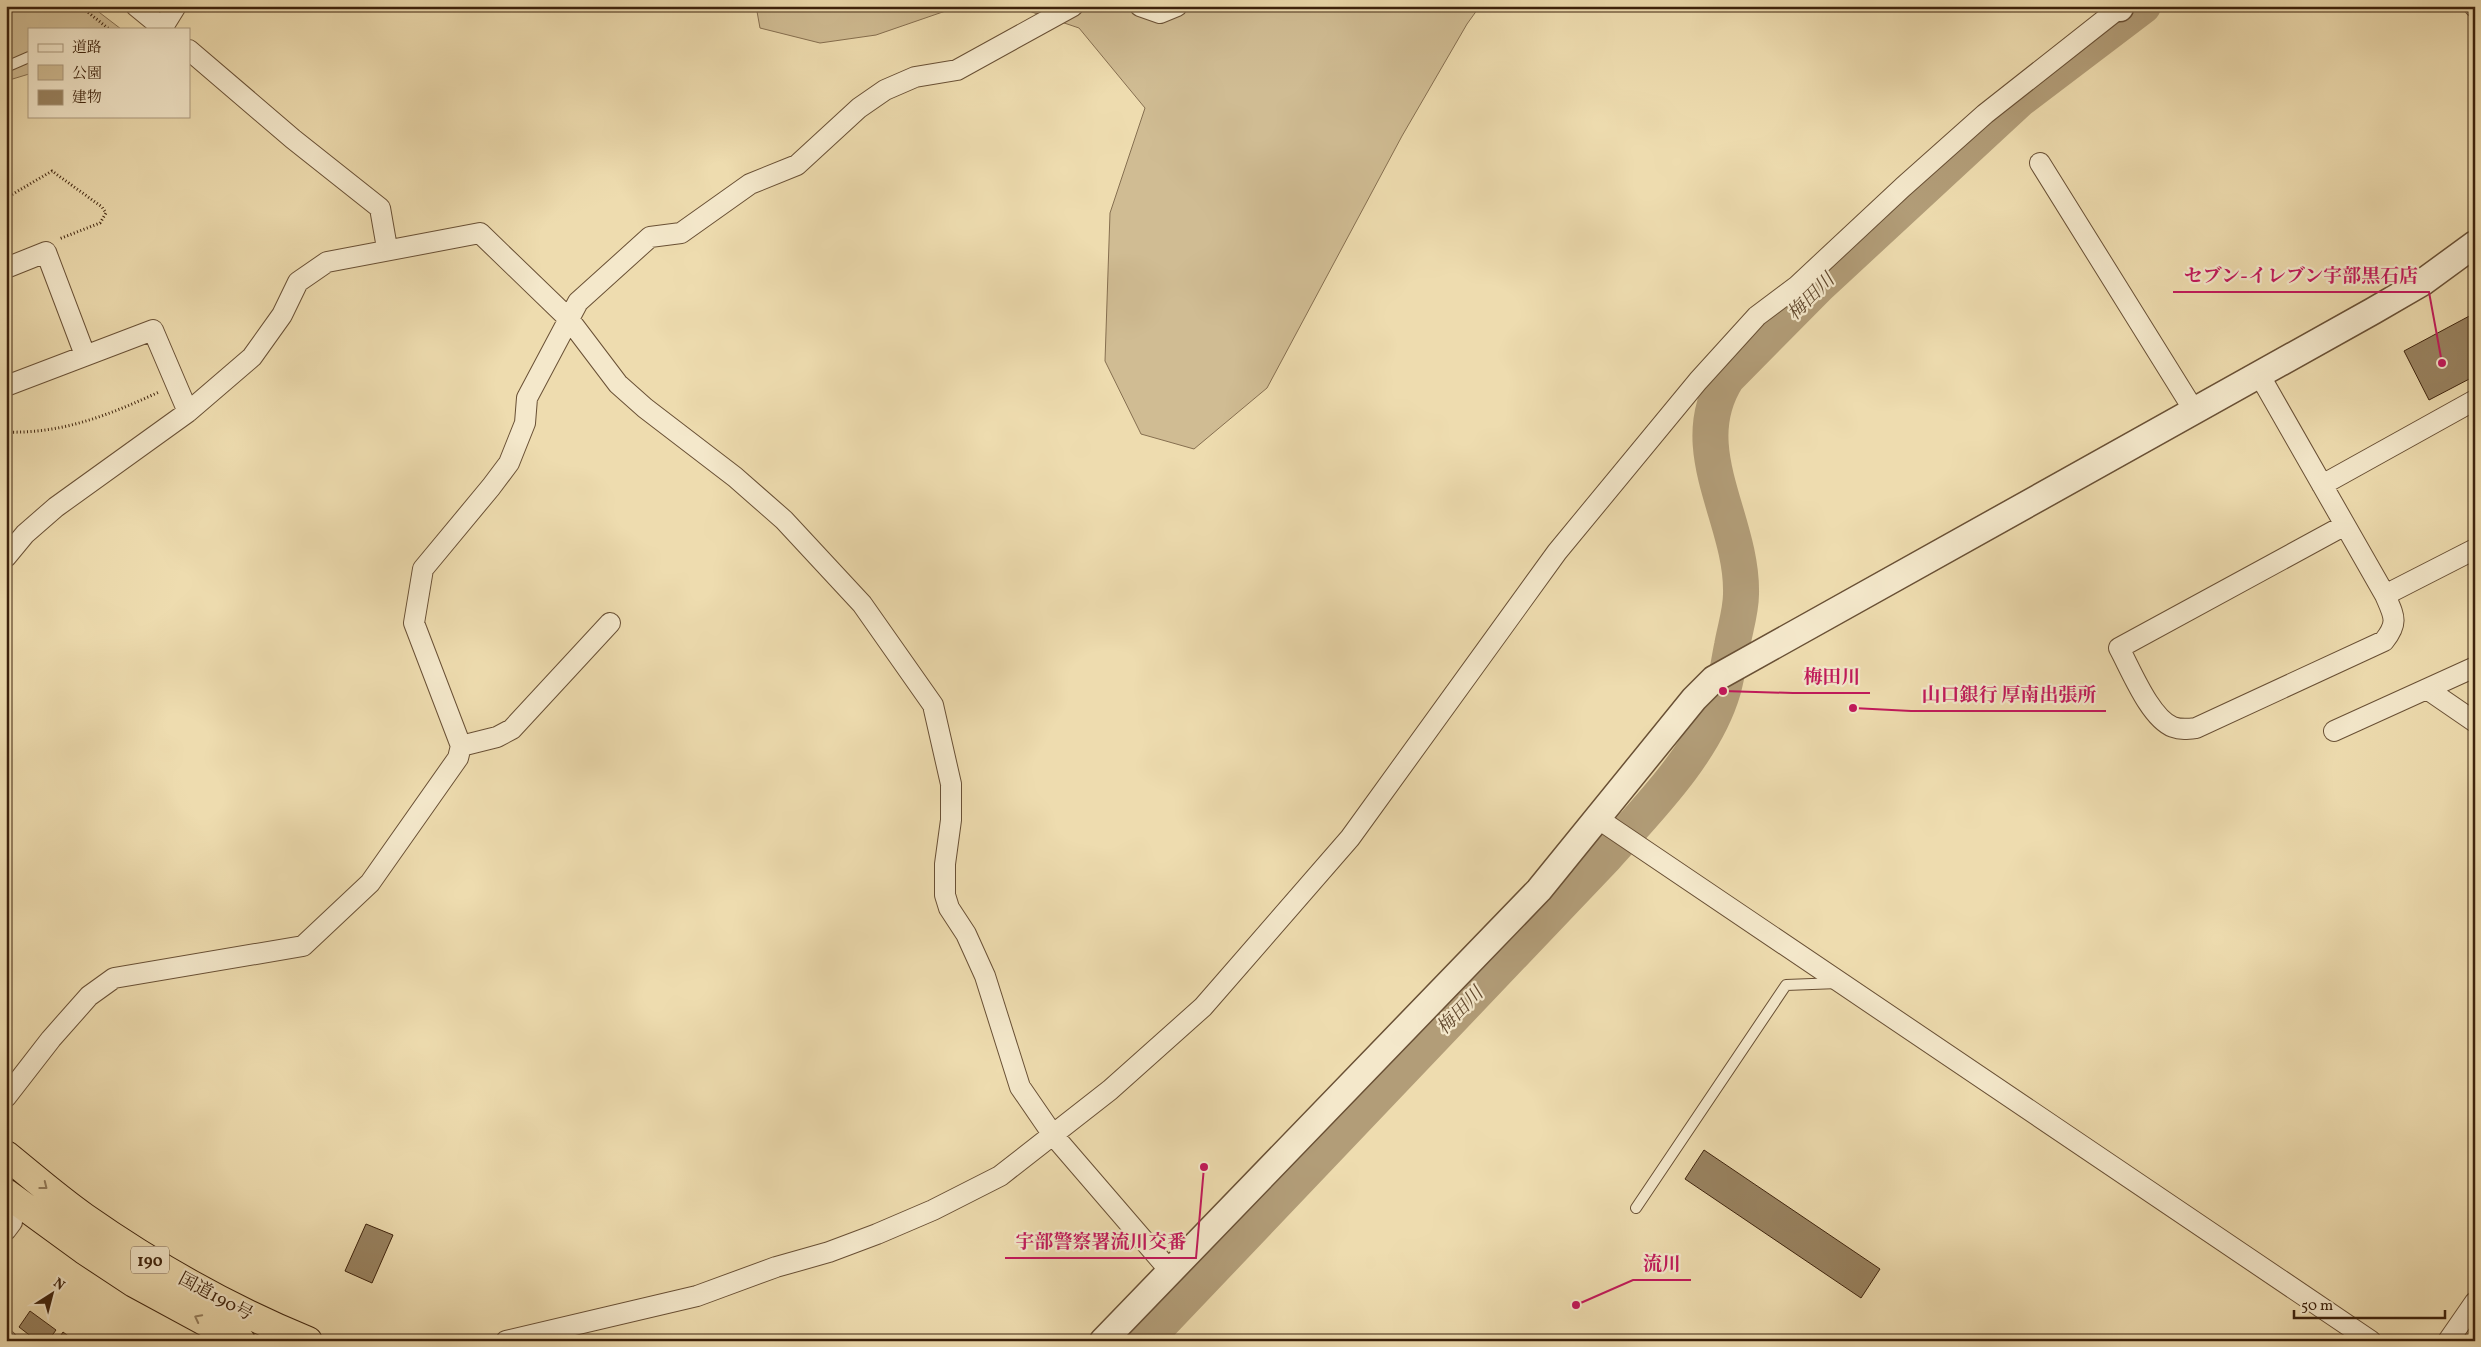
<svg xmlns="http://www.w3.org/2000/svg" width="2481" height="1347" font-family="Vollkorn,'Noto Serif JP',serif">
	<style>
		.green { fill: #d0bc93; stroke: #866f50 }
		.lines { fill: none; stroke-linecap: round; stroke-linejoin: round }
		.river { stroke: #b29d78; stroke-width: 36 }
		.building { fill: #998361; stroke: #3d220c }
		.service-casing { stroke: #695035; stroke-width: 12 }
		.minor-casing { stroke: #695035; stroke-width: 22 }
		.tertiary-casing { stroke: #695035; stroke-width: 29 }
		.trunk-casing { stroke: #3d220c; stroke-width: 30 }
		.path { stroke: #3d220c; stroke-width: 3; stroke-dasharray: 1 2.5; stroke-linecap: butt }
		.service { stroke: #f4e8cb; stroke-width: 10 }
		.minor { stroke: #f4e8cb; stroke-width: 20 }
		.tertiary { stroke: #f4e8cb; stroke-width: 26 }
		.trunk { stroke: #eedcaf; stroke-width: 28 }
		.oneway { stroke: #967f5e }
		.labels { text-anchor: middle; stroke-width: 4.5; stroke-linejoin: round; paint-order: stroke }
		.shield { fill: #f4e8cb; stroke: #745d45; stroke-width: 1 }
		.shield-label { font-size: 16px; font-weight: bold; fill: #3d220c }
		.street-label { font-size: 18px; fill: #3d220c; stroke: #f4e8cb }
		.water-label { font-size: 19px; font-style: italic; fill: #60472c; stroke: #f4e8cb }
		.leader { fill: none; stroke: #c2185b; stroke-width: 2 }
		.callout-dot { fill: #c2185b; stroke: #f4e8cb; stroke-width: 2 }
		.callout-label { font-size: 19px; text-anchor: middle; font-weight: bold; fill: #c2185b; stroke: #f4e8cb; stroke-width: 4.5; stroke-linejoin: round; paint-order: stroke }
	</style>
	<rect width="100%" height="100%" fill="#eedcaf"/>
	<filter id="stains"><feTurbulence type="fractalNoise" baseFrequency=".004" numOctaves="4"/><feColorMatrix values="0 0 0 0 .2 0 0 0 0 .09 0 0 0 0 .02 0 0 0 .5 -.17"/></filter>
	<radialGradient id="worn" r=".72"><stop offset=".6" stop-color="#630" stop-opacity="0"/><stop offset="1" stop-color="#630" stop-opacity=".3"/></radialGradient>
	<!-- green -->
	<path class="green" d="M 6,6 L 91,6 L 121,29 L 29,29 L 29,74 L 6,81 Z
		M 756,6 L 960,6 L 876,35 L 820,43 L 760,28 Z
		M 1014,6 L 1480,6 L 1467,24 L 1402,136 L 1267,388 L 1194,449 L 1141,434 L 1105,361 L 1110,213 L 1145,108 L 1079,28 Z"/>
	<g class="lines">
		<!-- river -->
		<path class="river" d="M 1144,1341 L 1606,856 C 1648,809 1705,752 1723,690 C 1727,676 1729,661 1732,646 C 1735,629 1741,611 1741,594 C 1743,519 1682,449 1727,378 L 1818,286 L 2019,100 L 2143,6"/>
	</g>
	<!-- building -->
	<path class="building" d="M 2475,313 L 2475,376 L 2429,400 L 2404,351 Z
		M 1704,1150 L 1880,1269 L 1861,1298 L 1685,1179 Z
		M 366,1224 L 393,1235 L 372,1283 L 345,1271 Z
		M 30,1311 L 56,1330 L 48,1341 L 37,1341 L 19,1327 Z
		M 63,1332 L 75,1341 L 57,1341 Z"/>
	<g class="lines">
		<defs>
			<path id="service" d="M 6,67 L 29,57
				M 1636,1208 L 1786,985 L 1838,983"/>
			<path id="minor" d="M 136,6 L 164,29
				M 1140,6 L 1160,13 L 1177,6
				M 2474,6 L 2475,7
				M 163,27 L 176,6
				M 189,50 L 293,139 L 380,208 L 387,248
				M 2040,163 L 2195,412
				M 6,268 L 46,252 L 85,355
				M 2260,376 L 2385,595 C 2394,616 2399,622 2384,641 L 2196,728 C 2188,729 2181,730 2173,727 C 2150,718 2131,670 2119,648 L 2345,525
				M 6,386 L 153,330 L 188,412
				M 2322,485 L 2475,400
				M 6,557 L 25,534 L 56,507 L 188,412 L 252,357 L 282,315 L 298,282 L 327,262 L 480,233 L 568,318 L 618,384 L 645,408 L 735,477 L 784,520 L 862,604 L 933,705 L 951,784 L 951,820 L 945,864 L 945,895 L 949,908 L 966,934 L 985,976 L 1020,1087 L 1053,1135 L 1171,1272
				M 2385,595 L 2475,549
				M 2427,689 L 2475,722
				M 2334,731 L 2475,667
				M 461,746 L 497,737 L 512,729 L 610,623
				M 1597,818 L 2371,1341
				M 6,1097 L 51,1039 L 89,996 L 114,978 L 303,946 L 370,883 L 458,758 L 461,746 L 414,623 L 423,569 L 491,487 L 509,463 L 525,423 L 527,398 L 578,302 L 650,237 L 681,233 L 750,184 L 797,165 L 859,108 L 885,90 L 915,77 L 957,70 L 1073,6
				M 6,1230 L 12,1222
				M 6,1340 L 7,1341
				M 506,1341 L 697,1296 L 776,1267 L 829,1252 L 877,1234 L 933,1210 L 1000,1176 L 1110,1090 L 1203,1007 L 1350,838 L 1557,552 L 1698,381 L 1757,316 L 1797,286 L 1903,187 L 1985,114 L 2122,6
				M 2448,1341 L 2475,1302"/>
			<path id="tertiary" d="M 2119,6 L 2120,8
				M 1103,1341 L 1539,890 L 1694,699 L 1714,679 L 2373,311 L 2423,282 L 2475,244"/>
			<path id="trunk" d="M 6,1155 C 32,1176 57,1198 84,1217 C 154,1266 230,1309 308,1341
				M 6,1193 L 84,1250 L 134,1283 L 241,1341"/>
		</defs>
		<!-- service casing -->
		<use href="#service" class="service-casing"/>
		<!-- minor casing -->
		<use href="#minor" class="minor-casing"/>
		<!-- tertiary casing -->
		<use href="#tertiary" class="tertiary-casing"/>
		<!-- trunk casing -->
		<use href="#trunk" class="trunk-casing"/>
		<!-- path -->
		<path class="path" d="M 80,6 L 109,29
			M 6,198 L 52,171 L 102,207 L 106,213 L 100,223 L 59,239
			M 6,432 C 62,434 109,415 159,392"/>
		<!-- service -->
		<use href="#service" class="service"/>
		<!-- minor -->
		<use href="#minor" class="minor"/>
		<!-- tertiary -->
		<use href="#tertiary" class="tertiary"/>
		<!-- trunk -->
		<use href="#trunk" class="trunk"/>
	</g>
	<!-- one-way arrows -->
	<defs><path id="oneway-chevron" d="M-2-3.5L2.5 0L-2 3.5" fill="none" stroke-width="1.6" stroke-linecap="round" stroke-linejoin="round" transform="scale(1.25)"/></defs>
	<g class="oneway">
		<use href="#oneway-chevron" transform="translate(44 1186) rotate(38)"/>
		<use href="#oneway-chevron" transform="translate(198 1318) rotate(-153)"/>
	</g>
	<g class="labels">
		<!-- shield labels -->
		<rect class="shield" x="131" y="1246.5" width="38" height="27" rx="4"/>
		<g class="shield-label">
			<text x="150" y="1266">190</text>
		</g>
		<!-- street labels -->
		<g class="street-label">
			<text transform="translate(216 1296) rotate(28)" y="6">国道190号</text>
		</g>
		<!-- water labels -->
		<g class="water-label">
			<text transform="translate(1810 296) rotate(-45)" y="7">梅田川</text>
			<text transform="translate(1459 1010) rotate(-46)" y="7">梅田川</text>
		</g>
	</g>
	<!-- callouts -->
	<path class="leader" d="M2442 363L2429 292H2173M1723 691L1793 693H1870M1853 708L1911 711H2106M1204 1167L1196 1258H1005M1576 1305L1633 1280H1691"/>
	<g class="callout-dot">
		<circle cx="2442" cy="363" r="5"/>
		<circle cx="1723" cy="691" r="5"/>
		<circle cx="1853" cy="708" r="5"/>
		<circle cx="1204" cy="1167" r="5"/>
		<circle cx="1576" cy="1305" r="5"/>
	</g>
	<g class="callout-label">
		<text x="2301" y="282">セブン-イレブン宇部黒石店</text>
		<text x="1832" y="683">梅田川</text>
		<text x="2009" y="701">山口銀行 厚南出張所</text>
		<text x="1101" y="1248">宇部警察署流川交番</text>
		<text x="1662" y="1270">流川</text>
	</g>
	<!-- margin -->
	<rect width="2481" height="1347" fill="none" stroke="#eedcaf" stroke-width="25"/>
	<rect x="8" y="8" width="2466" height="1332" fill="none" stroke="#3d220c" stroke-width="2.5"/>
	<rect x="12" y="12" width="2456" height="1322" fill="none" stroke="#3d220c"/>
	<!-- legend -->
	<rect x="28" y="28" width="162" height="90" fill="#f4e8cb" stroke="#ab997f"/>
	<rect x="38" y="44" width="25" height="8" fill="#f4e8cb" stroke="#ab997f"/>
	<text x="72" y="52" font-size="15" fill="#3d220c">道路</text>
	<rect x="38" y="65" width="25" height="15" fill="#d0bc93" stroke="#ab997f"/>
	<text x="72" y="78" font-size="15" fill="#3d220c">公園</text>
	<rect x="38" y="90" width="25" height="15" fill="#998361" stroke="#ab997f"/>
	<text x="72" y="102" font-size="15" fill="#3d220c">建物</text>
	<!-- north arrow -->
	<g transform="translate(52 1294) rotate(36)" stroke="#f4e8cb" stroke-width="4" paint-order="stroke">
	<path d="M0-4L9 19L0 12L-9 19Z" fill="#3d220c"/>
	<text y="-8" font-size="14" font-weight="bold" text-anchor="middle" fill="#3d220c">N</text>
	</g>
	<!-- scale -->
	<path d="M2294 1310v8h151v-8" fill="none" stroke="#3d220c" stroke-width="2.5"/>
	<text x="2301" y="1310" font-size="15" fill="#3d220c" stroke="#f4e8cb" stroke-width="4" paint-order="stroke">50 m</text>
	<rect width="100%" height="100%" filter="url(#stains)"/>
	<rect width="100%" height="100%" fill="url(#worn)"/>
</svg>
